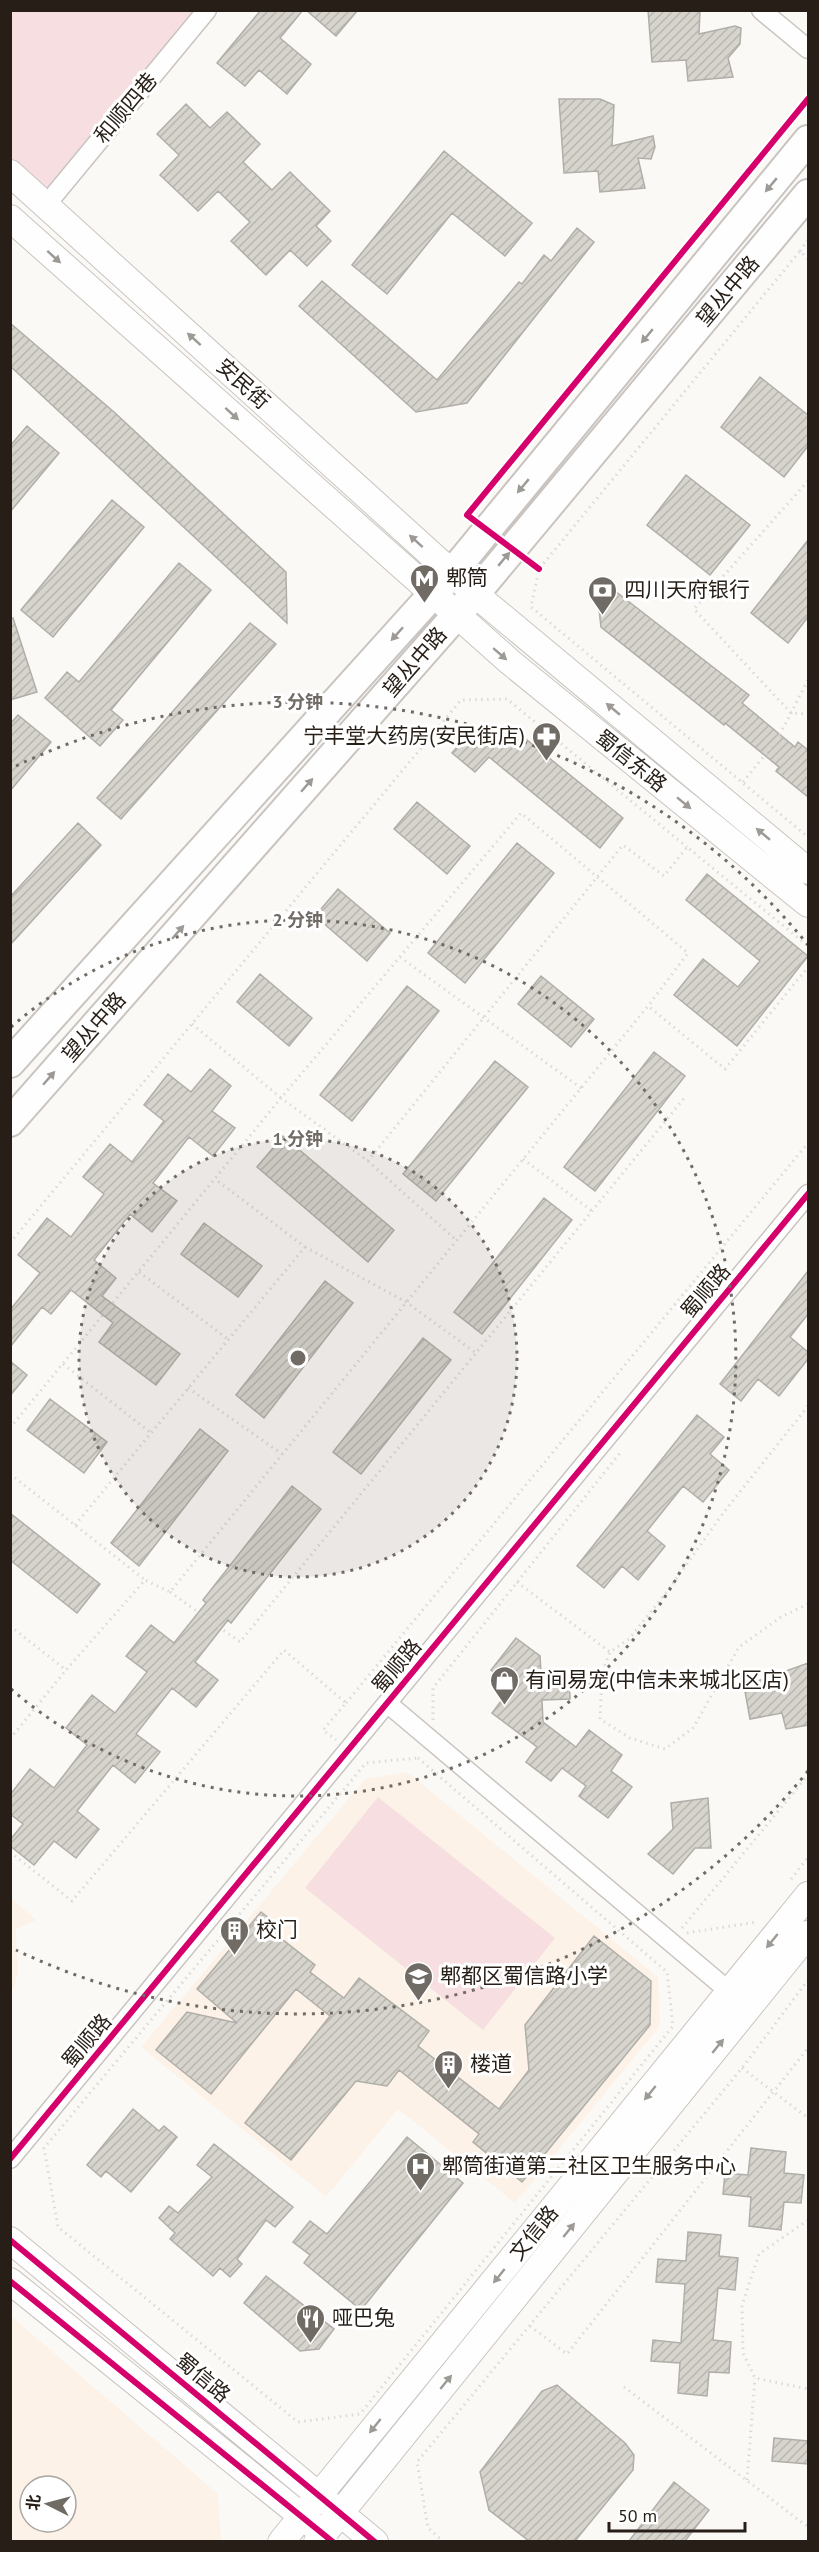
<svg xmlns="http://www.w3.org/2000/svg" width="819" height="2552" font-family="'PT Sans','Noto Sans SC',sans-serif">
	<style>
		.built { fill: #fcf2e8; fill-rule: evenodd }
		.park { fill: #f7dfe1 }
		.building { fill: url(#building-hatch); stroke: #b0aea8; stroke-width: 1.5 }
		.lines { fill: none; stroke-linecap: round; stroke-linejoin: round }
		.minor-casing { stroke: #c9c4bf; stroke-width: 21 }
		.secondary-casing { stroke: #c9c4bf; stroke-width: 28 }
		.primary-casing { stroke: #c9c4bf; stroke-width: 32 }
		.path { stroke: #dbdad9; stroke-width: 3; stroke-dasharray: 1.5 4.5; stroke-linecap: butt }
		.minor { stroke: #fefefe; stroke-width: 18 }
		.secondary { stroke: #fefefe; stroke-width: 26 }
		.primary { stroke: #fefefe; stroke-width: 28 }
		.cycleway-casing { stroke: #fff; stroke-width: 10 }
		.cycleway { stroke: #d6006c; stroke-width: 6 }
		.oneway { fill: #9d9a96 }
		.ring { fill: none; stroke: #716b65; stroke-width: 3; stroke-dasharray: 3 6 }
		.labels { text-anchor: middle; stroke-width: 6; stroke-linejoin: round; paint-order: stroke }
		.street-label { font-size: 21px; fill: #271f17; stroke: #fff }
		.poi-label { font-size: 21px; fill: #271f17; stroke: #fff; text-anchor: start }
		.centre { fill: #716b65; stroke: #fff; stroke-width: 3 }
		.ring-label { font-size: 18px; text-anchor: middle; font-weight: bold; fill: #716b65; stroke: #fff; stroke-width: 6; stroke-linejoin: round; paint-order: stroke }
	</style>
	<defs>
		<pattern id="building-hatch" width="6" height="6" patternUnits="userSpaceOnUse" patternTransform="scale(1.5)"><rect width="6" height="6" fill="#d6d4cd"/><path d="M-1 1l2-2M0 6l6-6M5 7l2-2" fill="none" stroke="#b8b6af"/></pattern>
	</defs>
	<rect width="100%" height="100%" fill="#fbf9f6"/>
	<!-- built -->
	<path class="built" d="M 407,1772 L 658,1977 L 660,2026 L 515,2203 L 398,2109 L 326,2197 L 141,2047 L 365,1779 Z
		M 11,1898 L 36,1920 L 16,1929 L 18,1972 L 14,1988 L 11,1989 Z
		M 10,2315 L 218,2494 L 221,2541 L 11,2541 ZM 30,2486 L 66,2486 L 66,2522 L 30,2522 Z"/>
	<!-- park -->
	<path class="park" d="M 11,11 L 201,11 L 49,193 L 11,159 Z
		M 378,1797 L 555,1938 L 483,2030 L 305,1888 Z"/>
	<!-- building -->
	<path class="building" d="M 261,10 L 303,10 L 280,38 L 311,64 L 287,94 L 259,70 L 245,86 L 217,63 Z
		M 306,10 L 358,10 L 336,36 Z
		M 648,10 L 700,10 L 699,34 L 735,26 L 741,28 L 740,44 L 728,58 L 733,77 L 688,81 L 686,60 L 652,62 Z
		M 559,99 L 600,99 L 614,105 L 612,146 L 653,136 L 655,147 L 651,159 L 638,158 L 645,188 L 600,192 L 598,171 L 564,173 Z
		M 186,104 L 210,128 L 227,112 L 260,144 L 243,162 L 272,190 L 290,172 L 330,211 L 316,226 L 331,241 L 307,266 L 290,250 L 266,275 L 231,241 L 250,222 L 218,191 L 198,211 L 160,175 L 179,155 L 157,134 Z
		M 444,151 L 532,223 L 505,256 L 452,213 L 387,294 L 352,265 Z
		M 577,228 L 594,242 L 467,403 L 416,412 L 299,306 L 322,281 L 437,380 L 519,282 L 522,284 L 544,255 L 551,261 Z
		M 10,323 L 114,412 L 286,572 L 287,623 L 10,366 Z
		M 760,377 L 808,415 L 808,446 L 784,477 L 721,427 Z
		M 27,426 L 59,453 L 10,512 L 10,446 Z
		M 686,475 L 750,525 L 710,575 L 647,525 Z
		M 112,500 L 144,527 L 53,637 L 21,610 Z
		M 808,540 L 808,617 L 788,643 L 751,613 Z
		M 179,563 L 211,590 L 111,710 L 123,720 L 100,746 L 45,698 L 67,672 L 79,682 Z
		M 610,587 L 749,695 L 742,703 L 795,747 L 798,742 L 808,750 L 808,797 L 776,771 L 779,767 L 725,723 L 724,725 L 601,627 L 598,601 Z
		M 13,618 L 37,692 L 10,700 L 10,619 Z
		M 250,623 L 276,644 L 121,819 L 97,798 Z
		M 18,715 L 51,742 L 10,791 L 10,724 Z
		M 511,727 L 623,818 L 600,848 L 489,757 L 475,772 L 452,753 L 473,729 Z
		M 417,802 L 470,846 L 447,874 L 394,829 Z
		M 78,823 L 101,845 L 10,945 L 10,897 Z
		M 517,843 L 554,873 L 465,983 L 428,953 Z
		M 707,874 L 808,956 L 737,1046 L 674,995 L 703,959 L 738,987 L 760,961 L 686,900 Z
		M 338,889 L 390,933 L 367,961 L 315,916 Z
		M 260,974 L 312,1018 L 289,1046 L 237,1002 Z
		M 541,976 L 594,1019 L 571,1047 L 518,1004 Z
		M 407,986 L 439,1011 L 352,1121 L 320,1095 Z
		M 654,1052 L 685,1076 L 595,1191 L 564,1167 Z
		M 495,1061 L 528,1087 L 436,1201 L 403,1174 Z
		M 210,1069 L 231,1086 L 212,1111 L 235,1128 L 213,1156 L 189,1137 L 153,1183 L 177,1201 L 152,1232 L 130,1214 L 94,1260 L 116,1278 L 102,1296 L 180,1354 L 156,1385 L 99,1342 L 113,1323 L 71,1290 L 51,1314 L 42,1307 L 10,1347 L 10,1310 L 40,1273 L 18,1255 L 47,1218 L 71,1237 L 104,1194 L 83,1177 L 110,1144 L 132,1162 L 164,1121 L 144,1105 L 168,1074 L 191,1092 Z
		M 283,1136 L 394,1230 L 368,1262 L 257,1167 Z
		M 544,1198 L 572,1220 L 482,1334 L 454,1312 Z
		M 204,1223 L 262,1266 L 238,1297 L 181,1254 Z
		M 808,1271 L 808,1314 L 790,1337 L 808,1352 L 808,1359 L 779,1396 L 758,1379 L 741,1401 L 720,1384 Z
		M 325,1281 L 353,1303 L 264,1418 L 236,1395 Z
		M 423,1338 L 451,1360 L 361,1474 L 333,1452 Z
		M 10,1361 L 27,1375 L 10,1396 Z
		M 50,1399 L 107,1442 L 84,1473 L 27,1430 Z
		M 697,1415 L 724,1437 L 710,1454 L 729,1470 L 703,1502 L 683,1486 L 647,1531 L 665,1546 L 638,1580 L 622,1566 L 604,1588 L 577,1566 Z
		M 200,1429 L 228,1451 L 139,1566 L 111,1543 Z
		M 292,1486 L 321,1509 L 231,1623 L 228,1620 L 195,1662 L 218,1680 L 196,1707 L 172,1688 L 136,1734 L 160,1752 L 135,1783 L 113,1765 L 77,1811 L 99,1829 L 76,1858 L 54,1841 L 34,1865 L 10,1846 L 10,1840 L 23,1824 L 10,1814 L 10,1795 L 30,1769 L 54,1788 L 87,1745 L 66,1728 L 92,1695 L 115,1713 L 147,1672 L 126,1656 L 151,1625 L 174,1643 L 206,1603 L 203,1600 Z
		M 10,1513 L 100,1584 L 77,1613 L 10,1560 Z
		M 516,1638 L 540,1656 L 541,1672 L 569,1670 L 570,1699 L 542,1700 L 543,1722 L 576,1747 L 589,1730 L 622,1755 L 611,1771 L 632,1787 L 608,1818 L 579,1796 L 586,1786 L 562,1768 L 551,1781 L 526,1762 L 537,1747 L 492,1713 L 512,1686 L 491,1670 Z
		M 808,1663 L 808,1725 L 786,1729 L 782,1713 L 750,1719 L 744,1686 Z
		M 708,1798 L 711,1848 L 695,1848 L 673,1874 L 648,1854 L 673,1829 L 671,1803 Z
		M 261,1912 L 274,1922 L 269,1929 L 315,1965 L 310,1972 L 344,1998 L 359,1978 L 429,2031 L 418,2046 L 499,2109 L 529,2070 L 525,2025 L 594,1936 L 651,1981 L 650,2025 L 522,2182 L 473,2142 L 479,2134 L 399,2070 L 387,2086 L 356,2081 L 291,2160 L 245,2123 L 330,2016 L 296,1989 L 211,2094 L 156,2050 L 187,2012 L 237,2023 L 197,1989 Z
		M 133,2109 L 159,2131 L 164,2126 L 177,2137 L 131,2192 L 106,2171 L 101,2177 L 87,2165 Z
		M 407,2137 L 463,2183 L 361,2310 L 304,2263 L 310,2255 L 293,2242 L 310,2221 L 327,2234 Z
		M 214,2144 L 293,2207 L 275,2227 L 266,2220 L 237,2259 L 242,2264 L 230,2277 L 220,2268 L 213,2276 L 170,2239 L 175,2233 L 159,2218 L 169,2206 L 178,2213 L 212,2177 L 197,2165 Z
		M 751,2148 L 786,2152 L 784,2173 L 804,2175 L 801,2203 L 784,2202 L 781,2230 L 749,2226 L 751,2197 L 723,2194 L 725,2173 L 748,2175 Z
		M 688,2232 L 721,2235 L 719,2256 L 738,2258 L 735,2290 L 718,2288 L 713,2340 L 731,2342 L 729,2373 L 709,2372 L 707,2396 L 678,2393 L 680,2363 L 651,2361 L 653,2340 L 681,2343 L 685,2284 L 656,2282 L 658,2259 L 686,2261 Z
		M 266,2276 L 334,2329 L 319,2349 L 300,2351 L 244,2303 Z
		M 557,2385 L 625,2443 L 634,2455 L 633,2470 L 575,2541 L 529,2541 L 489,2510 L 480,2472 L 542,2391 Z
		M 774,2438 L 808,2441 L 808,2464 L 772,2461 Z
		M 674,2482 L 709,2510 L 685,2541 L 629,2541 Z"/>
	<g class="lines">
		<defs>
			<path id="minor" d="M 761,10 L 808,49
				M 46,205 L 207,10
				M 387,1703 L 730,1992
				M 10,2159 L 808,1194"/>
			<path id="secondary" d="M 10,173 L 475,594 L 808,871
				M 10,218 L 510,662 L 808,904
				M 10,2240 L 375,2542
				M 10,2281 L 314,2526
				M 281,2542 L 808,1895
				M 317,2542 L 808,1934"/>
			<path id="primary" d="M 10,1063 L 451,574 L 808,140
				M 10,1122 L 475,594 L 808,194"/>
		</defs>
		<!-- minor casing -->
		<use href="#minor" class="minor-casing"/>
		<!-- secondary casing -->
		<use href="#secondary" class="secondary-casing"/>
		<!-- primary casing -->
		<use href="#primary" class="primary-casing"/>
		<!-- path -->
		<path class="path" d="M 800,251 L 808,240
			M 808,259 L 800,251 L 539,569 L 531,607 L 808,837
			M 808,481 L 694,609 L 791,713 L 808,714
			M 743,782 L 777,740 L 808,680
			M 400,957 L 581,1088
			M 192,1024 L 281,1098 L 521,813 L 688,953 L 648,1006
			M 523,1159 L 592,1211
			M 368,1161 L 456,1240
			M 10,1243 L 461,700 L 507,699 L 687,847
			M 305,1247 L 406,1302 L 476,1353
			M 139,1272 L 229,1340
			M 63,1364 L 151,1433
			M 188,1388 L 282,1454
			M 808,1406 L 724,1512 L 669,1589 L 629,1639 L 610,1652 L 602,1672 L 600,1719 L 630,1738 L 665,1749 L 693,1728 L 739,1647 L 781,1617 L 808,1604
			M 10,1428 L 281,1098 L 368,1161 L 623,845 L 664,876 L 687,847 L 808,946
			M 10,1474 L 145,1580
			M 75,1525 L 305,1247 L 215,1179
			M 517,1582 L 610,1652
			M 170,1592 L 240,1642 L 685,1097
			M 10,1626 L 66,1670 L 145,1580 L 170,1592 L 648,1006 L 725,1069 L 808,967
			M 346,1703 L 808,1143
			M 433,1720 L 433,1688 L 620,1453
			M 10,1739 L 66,1670
			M 418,1758 L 667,1972 L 673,2026 L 360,2414 L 298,2422 L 58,2227 L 44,2148 L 366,1763 Z
			M 10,1852 L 72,1901 L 284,1650 L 346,1703 L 323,1730 L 336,1740
			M 791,1879 L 808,1857
			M 682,1928 L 808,1775
			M 687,1933 L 757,1922
			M 742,2068 L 808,2118
			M 808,2220 L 759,2254 L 742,2305 L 743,2353 L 755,2378 L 808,2389
			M 530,2326 L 567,2354 L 808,2048
			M 624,2387 L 808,2527
			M 747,2480 L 755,2378
			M 444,2542 L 428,2528 L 417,2462 L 742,2068 L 808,1980"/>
		<!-- minor -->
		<use href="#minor" class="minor"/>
		<!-- secondary -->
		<use href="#secondary" class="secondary"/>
		<!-- primary -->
		<use href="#primary" class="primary"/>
		<defs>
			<path id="cycleway" d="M 539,569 L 467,515 L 808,99
				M 10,2159 L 808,1194
				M 10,2240 L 375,2542
				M 10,2281 L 333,2542"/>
		</defs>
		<!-- cycleway casing -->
		<use href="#cycleway" class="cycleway-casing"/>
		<!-- cycleway -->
		<use href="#cycleway" class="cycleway"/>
	</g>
	<!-- one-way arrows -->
	<defs><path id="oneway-solid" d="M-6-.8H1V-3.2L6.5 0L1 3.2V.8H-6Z" transform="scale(1.5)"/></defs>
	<g class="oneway">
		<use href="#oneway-solid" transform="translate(771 185) rotate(130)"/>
		<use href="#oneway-solid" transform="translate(54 257) rotate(42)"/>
		<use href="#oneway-solid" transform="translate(647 336) rotate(130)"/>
		<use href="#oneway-solid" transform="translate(194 339) rotate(-138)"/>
		<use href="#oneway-solid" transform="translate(232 414) rotate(42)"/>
		<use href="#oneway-solid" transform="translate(523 486) rotate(130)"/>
		<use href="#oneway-solid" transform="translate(416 541) rotate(-138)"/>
		<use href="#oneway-solid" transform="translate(504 559) rotate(-50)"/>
		<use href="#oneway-solid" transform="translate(397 634) rotate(132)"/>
		<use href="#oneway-solid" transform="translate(500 654) rotate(41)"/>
		<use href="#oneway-solid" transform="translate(613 709) rotate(-140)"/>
		<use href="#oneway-solid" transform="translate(307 785) rotate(-49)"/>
		<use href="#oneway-solid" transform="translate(684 803) rotate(39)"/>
		<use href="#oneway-solid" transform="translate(763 834) rotate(-140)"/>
		<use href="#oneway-solid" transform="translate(178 932) rotate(-49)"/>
		<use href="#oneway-solid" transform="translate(49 1078) rotate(-49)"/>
		<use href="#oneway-solid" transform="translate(772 1941) rotate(129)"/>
		<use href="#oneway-solid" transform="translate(718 2046) rotate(-51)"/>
		<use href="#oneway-solid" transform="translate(650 2093) rotate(129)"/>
		<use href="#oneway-solid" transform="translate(569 2230) rotate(-51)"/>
		<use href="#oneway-solid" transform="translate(499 2276) rotate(129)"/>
		<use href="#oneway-solid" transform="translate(446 2382) rotate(-51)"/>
		<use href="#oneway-solid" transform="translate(375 2426) rotate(129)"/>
	</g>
	<!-- distance rings -->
	<circle cx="298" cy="1358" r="219" fill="#716b65" fill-opacity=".12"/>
	<g class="ring">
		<circle cx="298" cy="1358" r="219"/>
		<path d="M11 1027A438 438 0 1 1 11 1689"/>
		<path d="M808 1771A656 656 0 0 1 16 1950M16 766A656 656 0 0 1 808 945"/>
	</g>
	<!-- icons -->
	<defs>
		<symbol id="metro-pin" viewBox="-11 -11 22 30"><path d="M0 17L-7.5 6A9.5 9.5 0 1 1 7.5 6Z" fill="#716b65" stroke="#fff"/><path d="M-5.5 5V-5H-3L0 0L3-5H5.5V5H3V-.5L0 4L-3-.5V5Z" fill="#fff"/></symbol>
		<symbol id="bank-pin" viewBox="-11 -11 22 30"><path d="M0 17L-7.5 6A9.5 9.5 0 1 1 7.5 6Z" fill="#716b65" stroke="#fff"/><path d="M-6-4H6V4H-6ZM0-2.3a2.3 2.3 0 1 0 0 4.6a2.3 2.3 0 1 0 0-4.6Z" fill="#fff"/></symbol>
		<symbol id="pharmacy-pin" viewBox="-11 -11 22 30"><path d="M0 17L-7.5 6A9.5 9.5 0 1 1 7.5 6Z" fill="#716b65" stroke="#fff"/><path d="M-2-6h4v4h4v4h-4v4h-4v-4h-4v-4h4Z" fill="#fff"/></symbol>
		<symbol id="shop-pin" viewBox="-11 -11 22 30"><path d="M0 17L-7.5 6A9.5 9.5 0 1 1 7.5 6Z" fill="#716b65" stroke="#fff"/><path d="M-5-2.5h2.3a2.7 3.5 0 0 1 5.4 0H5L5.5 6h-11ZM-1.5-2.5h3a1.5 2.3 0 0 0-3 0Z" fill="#fff"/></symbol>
		<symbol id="building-pin" viewBox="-11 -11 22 30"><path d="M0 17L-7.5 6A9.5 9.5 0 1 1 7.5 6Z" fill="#716b65" stroke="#fff"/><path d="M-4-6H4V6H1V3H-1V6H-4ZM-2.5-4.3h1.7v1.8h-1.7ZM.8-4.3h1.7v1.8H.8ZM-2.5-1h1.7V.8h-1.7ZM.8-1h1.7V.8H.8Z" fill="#fff"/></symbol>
		<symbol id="school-pin" viewBox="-11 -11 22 30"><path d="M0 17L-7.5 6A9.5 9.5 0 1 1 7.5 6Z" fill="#716b65" stroke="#fff"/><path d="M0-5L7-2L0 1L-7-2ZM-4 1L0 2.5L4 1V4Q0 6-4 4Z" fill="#fff"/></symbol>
		<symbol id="hospital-pin" viewBox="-11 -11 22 30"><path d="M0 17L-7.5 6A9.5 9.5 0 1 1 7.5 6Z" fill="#716b65" stroke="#fff"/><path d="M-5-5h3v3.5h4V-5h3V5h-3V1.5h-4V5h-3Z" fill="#fff"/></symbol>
		<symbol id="restaurant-pin" viewBox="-11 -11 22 30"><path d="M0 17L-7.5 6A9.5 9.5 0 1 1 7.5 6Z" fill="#716b65" stroke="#fff"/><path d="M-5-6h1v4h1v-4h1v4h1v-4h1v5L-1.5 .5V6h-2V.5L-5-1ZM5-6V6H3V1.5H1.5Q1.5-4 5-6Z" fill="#fff"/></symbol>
	</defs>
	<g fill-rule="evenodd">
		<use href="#metro-pin" x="408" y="562" width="33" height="45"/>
		<use href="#bank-pin" x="586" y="574" width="33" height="45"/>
		<use href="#pharmacy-pin" x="530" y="720" width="33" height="45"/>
		<use href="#shop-pin" x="488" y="1664" width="33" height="45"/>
		<use href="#building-pin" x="218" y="1914" width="33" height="45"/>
		<use href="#school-pin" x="402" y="1960" width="33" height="45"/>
		<use href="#building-pin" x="432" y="2048" width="33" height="45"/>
		<use href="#hospital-pin" x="404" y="2150" width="33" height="45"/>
		<use href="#restaurant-pin" x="294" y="2302" width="33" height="45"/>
	</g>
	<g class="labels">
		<!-- street labels -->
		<g class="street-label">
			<text transform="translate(126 108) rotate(-50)" y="7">和顺四巷</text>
			<text transform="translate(728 291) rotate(-50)" y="7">望丛中路</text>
			<text transform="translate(243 384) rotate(42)" y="7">安民街</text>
			<text transform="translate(415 662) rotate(-49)" y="7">望丛中路</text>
			<text transform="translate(631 761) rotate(39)" y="7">蜀信东路</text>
			<text transform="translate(94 1027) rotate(-49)" y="7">望丛中路</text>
			<text transform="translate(706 1291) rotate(-50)" y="7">蜀顺路</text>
			<text transform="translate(397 1666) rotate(-50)" y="7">蜀顺路</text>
			<text transform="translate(87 2041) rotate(-50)" y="7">蜀顺路</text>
			<text transform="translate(534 2233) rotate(-51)" y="7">文信路</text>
			<text transform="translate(203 2378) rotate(40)" y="7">蜀信路</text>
		</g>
		<!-- poi labels -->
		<g class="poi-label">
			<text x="446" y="585">郫筒</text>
			<text x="624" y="597">四川天府银行</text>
			<text x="525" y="743" text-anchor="end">宁丰堂大药房(安民街店)</text>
			<text x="525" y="1687">有间易宠(中信未来城北区店)</text>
			<text x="256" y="1937">校门</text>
			<text x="440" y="1983">郫都区蜀信路小学</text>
			<text x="470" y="2071">楼道</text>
			<text x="442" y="2173">郫筒街道第二社区卫生服务中心</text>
			<text x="332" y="2325">哑巴兔</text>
		</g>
	</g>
	<circle cx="298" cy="1358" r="9" class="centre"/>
	<g class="ring-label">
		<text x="298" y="708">3 分钟</text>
		<text x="298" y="926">2 分钟</text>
		<text x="298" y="1145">1 分钟</text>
	</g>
	<!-- border -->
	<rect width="819" height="2552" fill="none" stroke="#271f17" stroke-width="24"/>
	<!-- north arrow -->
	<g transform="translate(48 2504) rotate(276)"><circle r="28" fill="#ffffff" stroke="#a9a5a2" stroke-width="1.5"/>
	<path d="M0-4.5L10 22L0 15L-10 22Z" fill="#716b65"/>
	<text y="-9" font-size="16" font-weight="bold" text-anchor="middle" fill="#271f17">北</text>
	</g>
	<!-- scale -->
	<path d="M609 2522v9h136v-9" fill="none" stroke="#271f17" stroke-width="3"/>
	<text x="618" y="2522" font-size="18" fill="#271f17" stroke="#ffffff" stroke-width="4.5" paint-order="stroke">50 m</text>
</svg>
